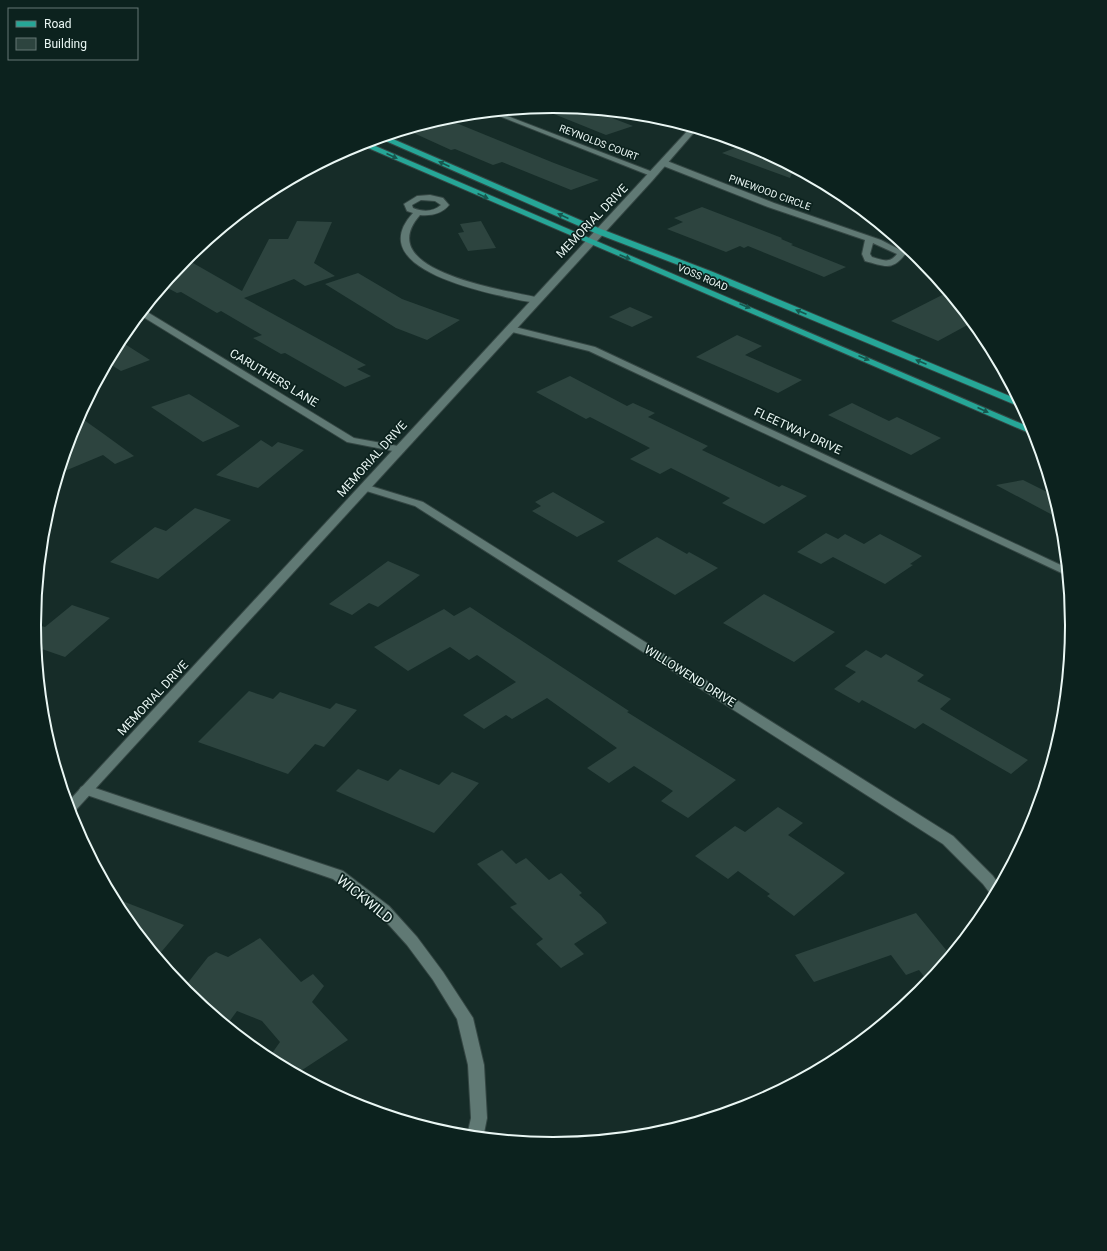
<svg xmlns="http://www.w3.org/2000/svg" width="1107" height="1251" font-family="Roboto,sans-serif">
	<style>
		.building { fill: #2d443f }
		.lines { fill: none; stroke-linecap: round; stroke-linejoin: round }
		.street-casing { stroke: #344643; stroke-width: 2 }
		.secondary-casing { stroke: #344643; stroke-width: 2 }
		.primary-casing { stroke: #344643; stroke-width: 2 }
		.street { fill: #607974; fill-rule: evenodd }
		.secondary { fill: #607974; fill-rule: evenodd }
		.primary { fill: #26a697; fill-rule: evenodd }
		.oneway { fill: #16574e }
		.labels { text-anchor: middle; stroke-width: 3.5; stroke-linejoin: round; paint-order: stroke }
		.far-street-label { font-size: 10px; fill: #eaf7f4; stroke: #0c221e }
		.street-label { font-size: 12px; fill: #eaf7f4; stroke: #0c221e }
		.near-street-label { font-size: 14px; fill: #eaf7f4; stroke: #0c221e }
		.rim { fill: none; stroke: #eaf7f4; stroke-width: 2 }
	</style>
	<rect width="100%" height="100%" fill="#162c28"/>
	<!-- building -->
	<path class="building" d="M 554,106 L 591,110 L 633,126 L 606,135 L 544,110 L 544,107 Z
		M 444,118 L 554,163 L 599,180 L 571,190 L 502,162 L 493,165 L 455,149 L 451,150 L 407,130 Z
		M 745,144 L 794,168 L 790,178 L 722,153 Z
		M 702,207 L 782,238 L 781,239 L 793,244 L 791,245 L 846,267 L 824,277 L 748,246 L 744,248 L 740,246 L 726,252 L 667,229 L 683,222 L 674,218 Z
		M 297,221 L 332,222 L 314,263 L 335,276 L 305,286 L 294,279 L 244,298 L 366,365 L 357,369 L 371,376 L 345,387 L 285,353 L 281,354 L 253,338 L 262,335 L 221,311 L 217,313 L 181,292 L 177,293 L 164,286 L 186,259 L 242,291 L 269,239 L 288,239 Z
		M 481,221 L 496,248 L 468,251 L 458,233 L 464,232 L 460,224 Z
		M 358,273 L 402,299 L 460,320 L 427,340 L 396,328 L 325,284 Z
		M 948,292 L 973,322 L 938,341 L 891,321 Z
		M 630,307 L 653,317 L 632,327 L 609,317 Z
		M 737,335 L 762,346 L 745,355 L 802,380 L 778,393 L 696,357 Z
		M 120,341 L 150,360 L 121,371 L 108,363 Z
		M 570,376 L 627,406 L 633,403 L 655,413 L 648,417 L 708,446 L 702,450 L 779,487 L 782,485 L 807,496 L 764,524 L 722,503 L 730,498 L 671,468 L 660,474 L 630,459 L 650,448 L 590,417 L 586,419 L 536,392 Z
		M 189,394 L 240,426 L 203,442 L 151,407 Z
		M 852,403 L 889,421 L 897,417 L 941,438 L 911,455 L 828,415 Z
		M 84,420 L 101,432 L 134,456 L 115,464 L 103,455 L 60,473 L 74,426 L 76,423 Z
		M 261,440 L 272,447 L 278,442 L 304,450 L 258,488 L 216,475 Z
		M 1023,480 L 1055,496 L 1062,520 L 996,485 Z
		M 553,492 L 605,522 L 577,537 L 532,511 L 541,506 L 535,502 Z
		M 195,508 L 231,520 L 158,579 L 110,562 L 155,527 L 166,531 Z
		M 826,533 L 838,539 L 845,534 L 864,544 L 880,534 L 922,556 L 910,564 L 913,565 L 885,584 L 833,557 L 821,564 L 797,552 Z
		M 657,537 L 687,554 L 689,552 L 718,568 L 675,595 L 617,561 Z
		M 388,561 L 420,575 L 378,607 L 369,603 L 352,615 L 329,604 Z
		M 764,594 L 835,632 L 794,662 L 723,623 Z
		M 72,605 L 110,618 L 65,657 L 36,647 L 34,624 L 45,627 Z
		M 470,607 L 629,711 L 627,712 L 736,780 L 688,818 L 661,801 L 673,791 L 634,766 L 609,783 L 587,768 L 617,748 L 547,698 L 512,719 L 506,715 L 484,729 L 463,715 L 516,682 L 477,655 L 469,660 L 450,647 L 408,671 L 374,647 L 444,609 L 454,616 Z
		M 866,650 L 881,658 L 886,654 L 924,675 L 917,681 L 951,699 L 940,709 L 1028,760 L 1011,774 L 923,723 L 915,729 L 862,700 L 859,703 L 834,689 L 856,672 L 845,666 Z
		M 249,691 L 273,699 L 280,692 L 330,709 L 336,703 L 357,710 L 324,747 L 315,744 L 288,774 L 198,742 Z
		M 358,769 L 388,781 L 400,769 L 439,785 L 452,772 L 479,783 L 434,833 L 336,791 Z
		M 778,807 L 803,823 L 788,835 L 845,873 L 794,916 L 767,896 L 770,894 L 738,871 L 728,879 L 695,856 L 735,826 L 745,832 Z
		M 502,850 L 516,864 L 526,858 L 549,880 L 561,873 L 582,893 L 579,895 L 601,915 L 607,923 L 574,944 L 584,954 L 561,968 L 536,944 L 543,939 L 510,907 L 517,904 L 477,864 Z
		M 112,897 L 184,925 L 157,957 L 121,914 Z
		M 916,913 L 951,956 L 929,983 L 919,970 L 906,975 L 891,955 L 814,982 L 795,955 Z
		M 260,938 L 301,982 L 313,974 L 324,986 L 312,1002 L 348,1040 L 296,1074 L 276,1063 L 270,1056 L 280,1042 L 262,1021 L 237,1011 L 226,1026 L 183,989 L 208,957 L 216,952 L 228,957 Z"/>
	<g class="lines">
		<defs>
			<path id="street" d="M 489,112 L 497,112 L 658,174 L 651,176 Z
				M 661,161 L 667,161 L 774,203 L 881,240 L 906,253 C 892,272 885,266 865,261 L 862,254 L 865,240 L 768,207 L 661,165 ZM 873,243 L 875,244 L 897,254 C 889,264 883,260 872,257 L 870,254 Z
				M 430,195 L 443,198 L 449,205 C 442,214 431,216 420,215 C 370,272 508,290 539,298 L 539,302 C 530,304 507,297 497,295 C 463,287 367,263 413,213 L 407,211 L 404,204 L 417,196 ZM 421,200 L 435,201 L 441,205 C 433,212 423,212 413,208 L 412,205 Z
				M 144,310 L 354,438 L 398,446 L 403,449 L 398,452 L 347,442 L 140,315 Z
				M 511,326 L 595,347 L 1067,568 L 1068,576 L 589,351 L 508,331 L 508,327 Z
				M 364,484 L 423,502 L 953,836 L 993,876 L 1000,886 L 995,897 L 992,896 L 983,884 L 943,844 L 415,506 L 360,489 L 359,487 Z
				M 86,785 L 343,871 L 389,906 L 417,937 L 443,972 L 473,1018 L 484,1065 L 487,1118 L 483,1138 L 467,1136 L 471,1118 L 468,1065 L 457,1019 L 433,980 L 407,945 L 379,914 L 333,879 L 81,793 L 79,790 L 81,787 Z"/>
			<path id="secondary" d="M 691,127 L 697,129 L 652,181 L 74,812 L 70,814 L 67,803 Z"/>
			<path id="primary" d="M 386,136 L 601,229 L 713,272 L 1019,400 L 1023,408 L 707,276 L 595,233 L 379,138 Z
				M 366,142 L 1034,429 L 1036,436 L 359,144 Z"/>
		</defs>
		<!-- street casing -->
		<use href="#street" class="street-casing"/>
		<!-- secondary casing -->
		<use href="#secondary" class="secondary-casing"/>
		<!-- primary casing -->
		<use href="#primary" class="primary-casing"/>
		<!-- street -->
		<use href="#street" class="street"/>
		<!-- secondary -->
		<use href="#secondary" class="secondary"/>
		<!-- primary -->
		<use href="#primary" class="primary"/>
	</g>
	<!-- one-way arrows -->
	<defs><path id="oneway-solid" d="M-6-.8H1V-3.2L6.5 0L1 3.2V.8H-6Z"/></defs>
	<g class="oneway">
		<use href="#oneway-solid" transform="translate(392 156) rotate(24)"/>
		<use href="#oneway-solid" transform="translate(444 164) rotate(-156)"/>
		<use href="#oneway-solid" transform="translate(483 196) rotate(24)"/>
		<use href="#oneway-solid" transform="translate(563 216) rotate(-156)"/>
		<use href="#oneway-solid" transform="translate(625 257) rotate(23)"/>
		<use href="#oneway-solid" transform="translate(745 306) rotate(23)"/>
		<use href="#oneway-solid" transform="translate(801 312) rotate(-157)"/>
		<use href="#oneway-solid" transform="translate(864 358) rotate(23)"/>
		<use href="#oneway-solid" transform="translate(921 362) rotate(-157)"/>
		<use href="#oneway-solid" transform="translate(983 410) rotate(24)"/>
	</g>
	<g class="labels">
		<!-- far-street labels -->
		<g class="far-street-label">
			<text transform="translate(599 142) rotate(21)" y="4">REYNOLDS COURT</text>
			<text transform="translate(770 192) rotate(20)" y="4">PINEWOOD CIRCLE</text>
			<text transform="translate(703 277) rotate(23)" y="4">VOSS ROAD</text>
		</g>
		<!-- street labels -->
		<g class="street-label">
			<text transform="translate(592 221) rotate(-46)" y="4">MEMORIAL DRIVE</text>
			<text transform="translate(274 378) rotate(31)" y="4">CARUTHERS LANE</text>
			<text transform="translate(798 431) rotate(25)" y="4">FLEETWAY DRIVE</text>
			<text transform="translate(372 459) rotate(-48)" y="4">MEMORIAL DRIVE</text>
			<text transform="translate(690 676) rotate(32)" y="4">WILLOWEND DRIVE</text>
			<text transform="translate(153 698) rotate(-47)" y="4">MEMORIAL DRIVE</text>
		</g>
		<!-- near-street labels -->
		<g class="near-street-label">
			<text transform="translate(365 899) rotate(39)" y="5">WICKWILD</text>
		</g>
	</g>
	<!-- crop -->
	<path d="M0 0H1107V1251H0ZM41 625a512 512 0 1 1 1024 0a512 512 0 1 1-1024 0Z" fill="#0c221e" fill-rule="evenodd"/>
	<path class="rim" d="M41 625a512 512 0 1 1 1024 0a512 512 0 1 1-1024 0Z"/>
	<!-- legend -->
	<rect x="8" y="8" width="130" height="52" fill="#0c221e" stroke="#657774"/>
	<rect x="16" y="21" width="20" height="6" fill="#26a697" stroke="#657774"/>
	<text x="44" y="28" font-size="12" fill="#eaf7f4">Road</text>
	<rect x="16" y="38" width="20" height="12" fill="#2d443f" stroke="#657774"/>
	<text x="44" y="48" font-size="12" fill="#eaf7f4">Building</text>
</svg>
